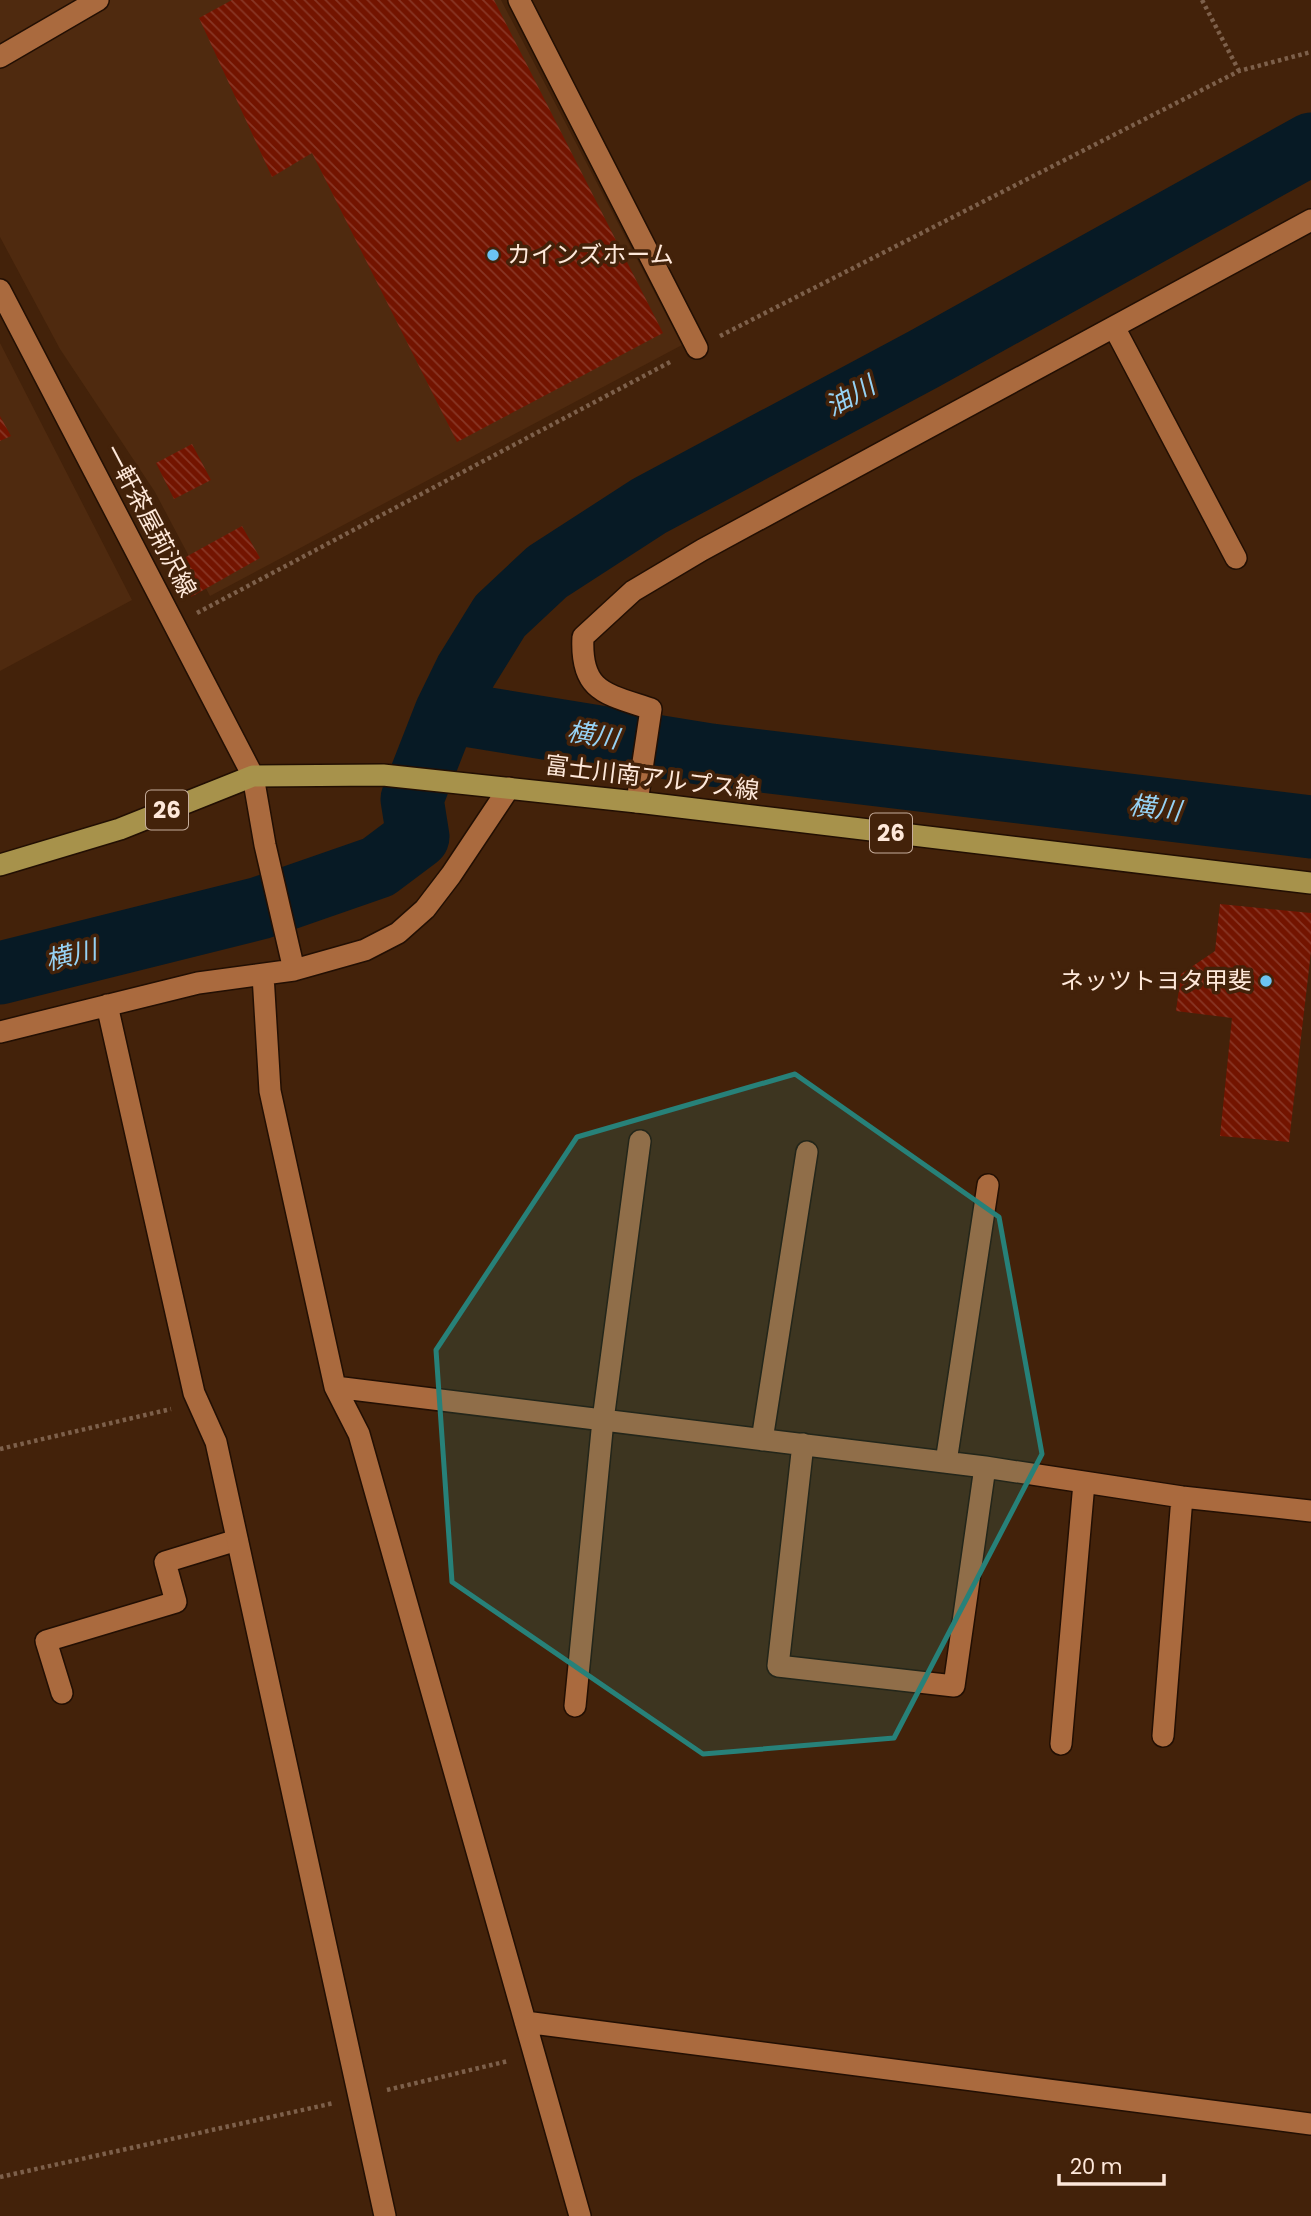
<svg xmlns="http://www.w3.org/2000/svg" width="1311" height="2216" font-family="Poppins,'Noto Sans JP',sans-serif">
	<style>
		.built { fill: #4f2a0f }
		.lines { fill: none; stroke-linecap: round; stroke-linejoin: round }
		.river { stroke: #071a25; stroke-width: 63 }
		.building { fill: url(#building-back-hatch) }
		.lane-casing { stroke: #220f03; stroke-width: 24 }
		.street-casing { stroke: #220f03; stroke-width: 24 }
		.secondary-casing { stroke: #220f03; stroke-width: 24 }
		.primary-casing { stroke: #220f03; stroke-width: 24 }
		.path { stroke: #7d604b; stroke-width: 4.5; stroke-dasharray: 3.5 3.5; stroke-linecap: butt }
		.lane { stroke: #aa6a3e; stroke-width: 21 }
		.street { stroke: #aa6a3e; stroke-width: 21 }
		.secondary { stroke: #aa6a3e; stroke-width: 21 }
		.primary { stroke: #a7924b; stroke-width: 21 }
		.marked { fill: #278179; fill-opacity: 0.2; stroke: #278179; stroke-width: 5; stroke-linejoin: round }
		.poi-dot { fill: #6bc3f2; stroke: #43220a; stroke-width: 2.5 }
		.labels { text-anchor: middle; stroke-width: 7; stroke-linejoin: round; paint-order: stroke }
		.shield { fill: #43220a; stroke: #c6ad9c; stroke-width: 2 }
		.shield-label { font-size: 23px; font-weight: bold; fill: #fee8da }
		.poi-label { font-size: 24px; fill: #fee8da; stroke: #43220a; text-anchor: start }
		.street-label { font-size: 24px; fill: #fee8da; stroke: #43220a }
		.water-label { font-size: 26px; font-style: italic; fill: #96d2f4; stroke: #43220a }
	</style>
	<defs>
		<pattern id="building-back-hatch" width="6" height="6" patternUnits="userSpaceOnUse" patternTransform="scale(1.75)"><rect width="6" height="6" fill="#731400"/><path d="M-1 5l2 2M0 0l6 6M5-1l2 2" fill="none" stroke="#883625"/></pattern>
	</defs>
	<rect width="100%" height="100%" fill="#43220a"/>
	<!-- built -->
	<path class="built" d="M 0,0 L 501,0 L 682,345 L 210,596 L 155,492 L 60,349 L 0,237 Z
		M 0,343 L 132,600 L 0,671 Z"/>
	<g class="lines">
		<!-- river -->
		<path class="river" d="M 446,712 L 711,755 L 1311,827
			M 0,973 L 260,908 L 378,867 L 418,837 L 412,799 L 446,712 L 466,671 L 500,616 L 547,572 L 649,506 L 924,359 L 1311,144"/>
	</g>
	<!-- building -->
	<path class="building" d="M 232,0 L 494,0 L 663,333 L 457,442 L 312,153 L 272,177 L 199,18 Z
		M 0,416 L 11,436 L 0,441 Z
		M 192,444 L 211,480 L 174,499 L 156,463 Z
		M 242,526 L 260,558 L 191,597 L 173,564 Z
		M 1220,904 L 1311,913 L 1311,951 L 1289,1142 L 1220,1136 L 1232,1018 L 1176,1011 L 1181,974 L 1215,951 Z"/>
	<g class="lines">
		<defs>
			<path id="lane" d="M 62,1693 L 46,1641 L 176,1602 L 165,1562 L 237,1540"/>
			<path id="street" d="M 519,0 L 697,348
				M 0,57 L 98,0
				M 1114,327 L 1236,558
				M 253,776 L 265,845 L 294,970
				M 637,802 L 651,709 C 606,694 580,692 583,637 L 633,591 L 702,550 L 1311,220
				M 263,975 L 270,1091 L 335,1387 L 359,1434 L 580,2216
				M 107,1005 L 194,1393 L 216,1442 L 385,2216
				M 0,1032 L 198,983 L 294,970 L 365,950 L 398,933 L 425,909 L 451,875 L 509,788
				M 335,1387 L 985,1467 L 1182,1497 L 1311,1511
				M 762,1440 L 807,1152
				M 803,1444 L 778,1666 L 954,1686 L 985,1467
				M 946,1462 L 988,1185
				M 575,1706 L 603,1420 L 640,1141
				M 1163,1736 L 1182,1497
				M 1061,1744 L 1084,1483
				M 525,2022 L 1311,2124"/>
			<path id="secondary" d="M 0,290 L 253,776"/>
			<path id="primary" d="M 0,865 L 120,829 L 253,776 L 383,775 L 637,802 L 1311,883"/>
		</defs>
		<!-- lane casing -->
		<use href="#lane" class="lane-casing"/>
		<!-- street casing -->
		<use href="#street" class="street-casing"/>
		<!-- secondary casing -->
		<use href="#secondary" class="secondary-casing"/>
		<!-- primary casing -->
		<use href="#primary" class="primary-casing"/>
		<!-- path -->
		<path class="path" d="M 1202,0 L 1239,71
			M 720,336 L 1239,71 L 1311,52
			M 197,613 L 672,361
			M 0,1449 L 171,1409
			M 387,2090 L 508,2061
			M 0,2177 L 334,2103"/>
		<!-- lane -->
		<use href="#lane" class="lane"/>
		<!-- street -->
		<use href="#street" class="street"/>
		<!-- secondary -->
		<use href="#secondary" class="secondary"/>
		<!-- primary -->
		<use href="#primary" class="primary"/>
	</g>
	<!-- marked area -->
	<path class="marked" d="M 795,1074 L 999,1217 L 1042,1454 L 894,1738 L 703,1754 L 452,1582 L 436,1350 L 577,1137 Z"/>
	<!-- markers -->
	<g class="poi-dot">
		<circle cx="493" cy="255" r="7"/>
		<circle cx="1266" cy="981" r="7"/>
	</g>
	<g class="labels">
		<!-- shield labels -->
		<g class="shield">
			<rect x="146" y="790.5" width="42" height="39" rx="5"/>
			<rect x="870" y="813.5" width="42" height="39" rx="5"/>
		</g>
		<g class="shield-label">
			<text x="167" y="818">26</text>
			<text x="891" y="841">26</text>
		</g>
		<!-- poi labels -->
		<g class="poi-label">
			<text x="507" y="263">カインズホーム</text>
			<text x="1252" y="989" text-anchor="end">ネッツトヨタ甲斐</text>
		</g>
		<!-- street labels -->
		<g class="street-label">
			<text transform="translate(150 521) rotate(62)" y="8">一軒茶屋荊沢線</text>
			<text transform="translate(652 778) rotate(7)" y="8">富士川南アルプス線</text>
		</g>
		<!-- water labels -->
		<g class="water-label">
			<text transform="translate(850 396) rotate(-29)" y="9">油川</text>
			<text transform="translate(593 735) rotate(9)" y="9">横川</text>
			<text transform="translate(1155 808) rotate(7)" y="9">横川</text>
			<text transform="translate(71 955) rotate(-14)" y="9">横川</text>
		</g>
	</g>
	<!-- scale -->
	<path d="M1059 2174v10h105v-10" fill="none" stroke="#fee8da" stroke-width="3.5"/>
	<text x="1070" y="2174" font-size="21" fill="#fee8da" stroke="#43220a" stroke-width="5" paint-order="stroke">20 m</text>
</svg>
